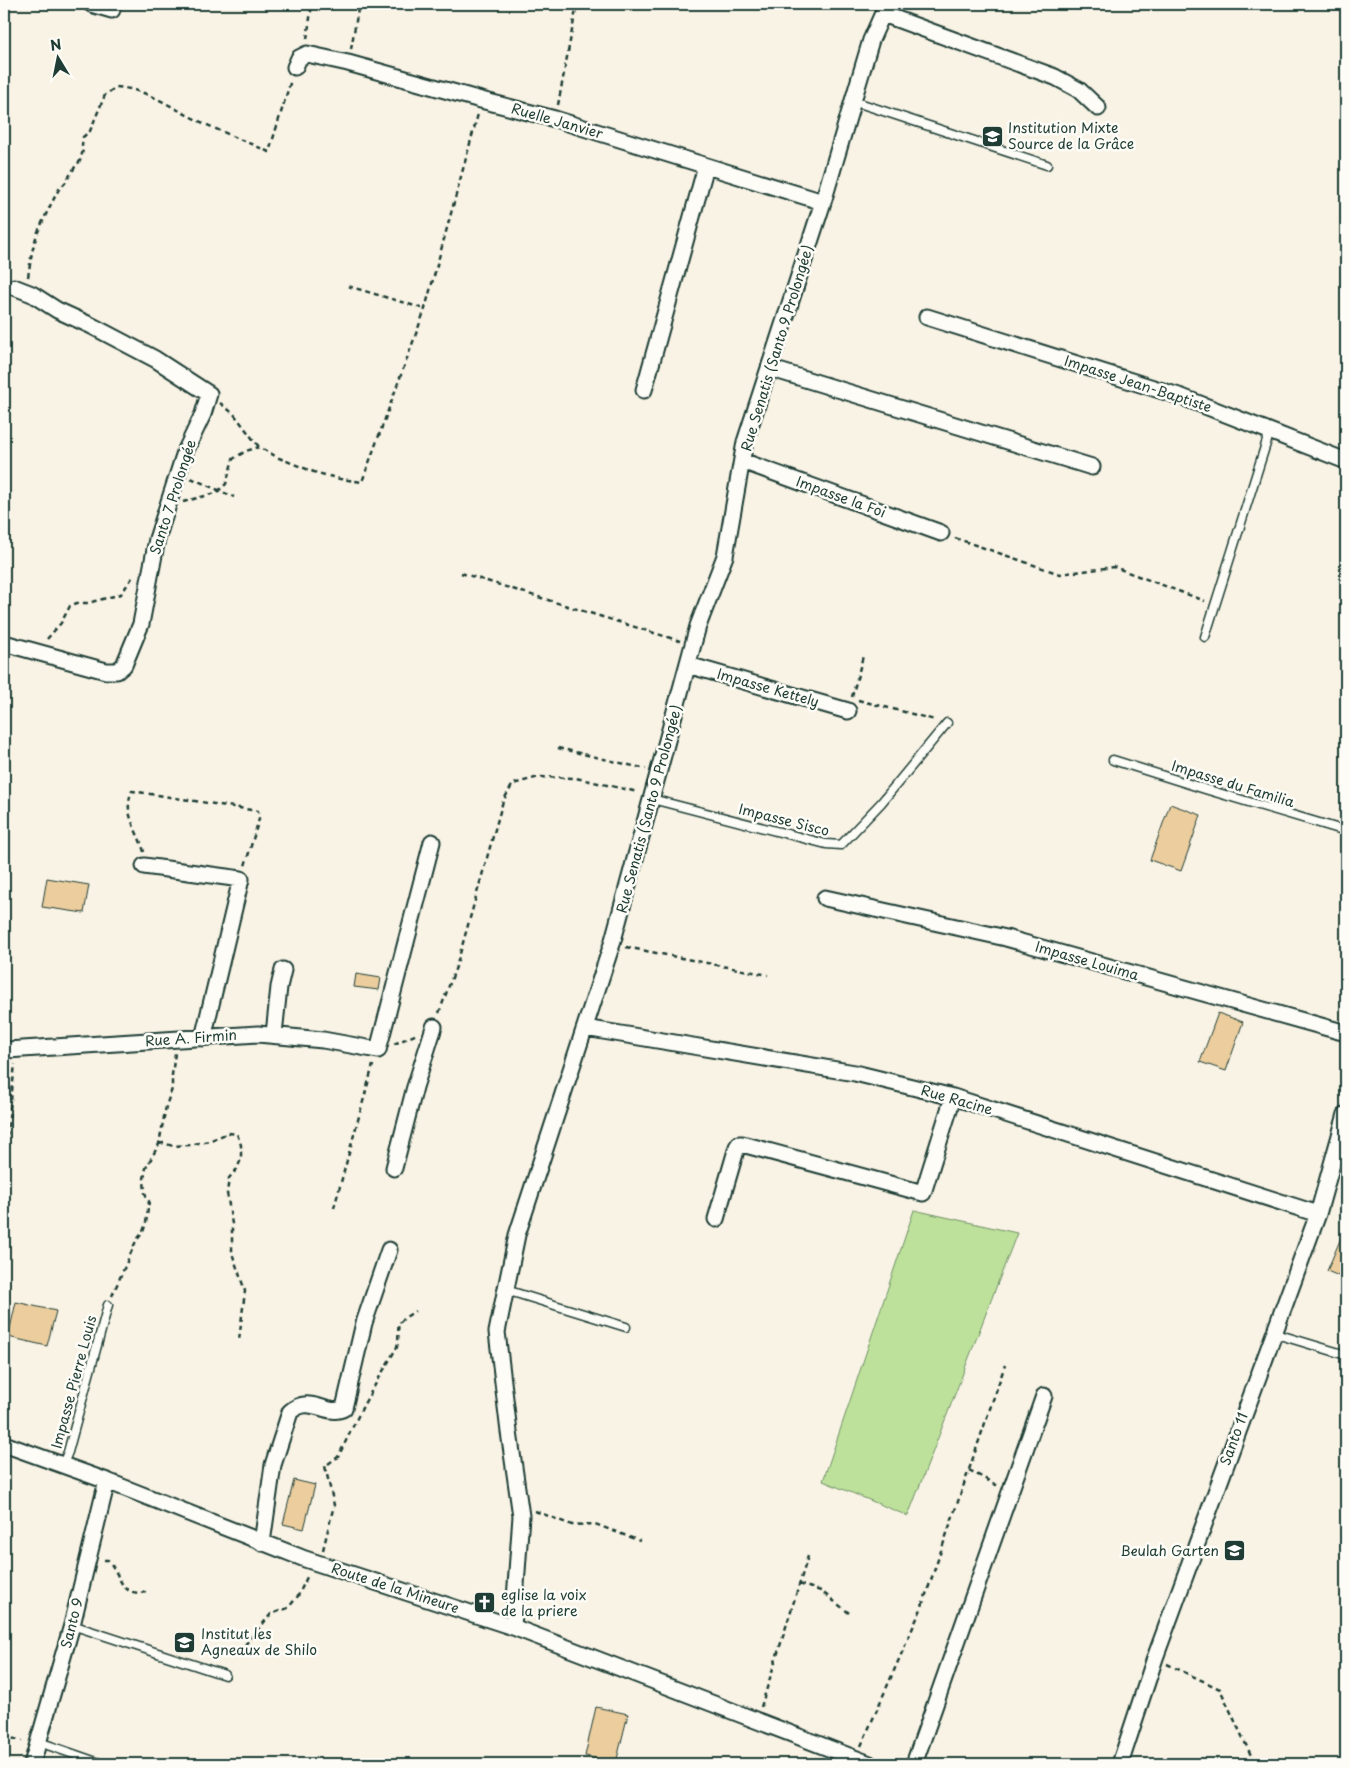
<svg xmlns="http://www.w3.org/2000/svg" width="1350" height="1768" font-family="'Playpen Sans',sans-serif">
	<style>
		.green { fill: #bde19a; stroke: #6e8f67 }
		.building { fill: #ebcd9e; stroke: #1f3d34 }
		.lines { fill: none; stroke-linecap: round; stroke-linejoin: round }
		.lane-casing { stroke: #1f3d34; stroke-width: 11 }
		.street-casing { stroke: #1f3d34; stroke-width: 19 }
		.path { stroke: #1f3d34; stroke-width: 2.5; stroke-dasharray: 5 4; stroke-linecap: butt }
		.lane { stroke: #fdfcf7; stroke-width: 8 }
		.street { stroke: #fdfcf7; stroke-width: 15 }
		.labels { text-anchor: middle; stroke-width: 5; stroke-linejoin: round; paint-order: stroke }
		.street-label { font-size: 14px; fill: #1f3d34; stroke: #fdfcf7 }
		.poi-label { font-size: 14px; fill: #1f3d34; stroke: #fdfcf7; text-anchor: start }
	</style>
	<rect width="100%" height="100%" fill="#f9f3e5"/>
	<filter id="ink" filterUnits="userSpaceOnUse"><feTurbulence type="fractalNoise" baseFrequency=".02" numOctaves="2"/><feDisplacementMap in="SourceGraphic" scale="10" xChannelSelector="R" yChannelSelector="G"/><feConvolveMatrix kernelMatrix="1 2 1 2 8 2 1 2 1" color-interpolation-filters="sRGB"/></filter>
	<g filter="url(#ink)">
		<!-- green -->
		<path class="green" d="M 914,1210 L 1017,1233 L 908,1516 L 823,1481 Z"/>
		<!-- building -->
		<path class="building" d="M 1170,804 L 1201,815 L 1181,871 L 1150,860 Z
			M 47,878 L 89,885 L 84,913 L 42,907 Z
			M 356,974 L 381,978 L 379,990 L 354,987 Z
			M 1218,1013 L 1243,1022 L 1226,1071 L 1200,1062 Z
			M 1346,1226 L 1346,1279 L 1327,1271 Z
			M 16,1302 L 56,1311 L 47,1346 L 8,1337 Z
			M 294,1480 L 315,1485 L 304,1529 L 283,1524 Z
			M 596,1707 L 628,1714 L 616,1763 L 585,1756 Z"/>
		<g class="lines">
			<defs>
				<path id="lane" d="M 853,101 L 1047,165
					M 1205,637 L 1270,431
					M 1113,760 L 1205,789 L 1346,831
					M 652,799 L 826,844 L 841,845 L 881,803 L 947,723
					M 506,1290 L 626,1327
					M 1273,1333 L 1346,1355
					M 63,1464 L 68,1452 L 108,1305
					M 72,1625 L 225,1675
					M 39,1742 L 102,1764"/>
				<path id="street" d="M 91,4 L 112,10
					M 883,14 L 1055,77 L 1079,90 L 1098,108
					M 295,67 L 299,58 L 307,54 L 348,63 L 481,100 L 555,119 L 823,202
					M 927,317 L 1182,397 L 1346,461
					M 769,368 L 1092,467
					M 644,390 L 706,166
					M 742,461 L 941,533
					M 4,643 L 106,671 L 117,671 L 124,665 L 141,624 L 157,539 L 185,452 L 203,414 L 209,394 L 155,359 L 92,326 L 57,310 L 32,294 L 14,287
					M 688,665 L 848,711
					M 144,866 L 241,879 L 203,1038
					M 825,898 L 1006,938 L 1346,1033
					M 585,1028 L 855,1073 L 953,1097 L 1318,1214
					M 274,1034 L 279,987 L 283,970
					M 4,1049 L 7,1050 L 258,1034 L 323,1040 L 378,1050 L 432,842
					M 394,1168 L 415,1087 L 434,1027
					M 716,1219 L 737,1147 L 739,1144 L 742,1144 L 923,1193 L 953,1097
					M 4,1444 L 107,1481 L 305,1559 L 513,1627 L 870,1764
					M 262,1543 L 273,1465 L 290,1412 C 310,1393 327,1418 344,1408 L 364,1323 L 389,1250
					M 513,1627 L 521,1516 L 509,1432 L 497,1332 L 517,1235 L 612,944 L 698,626 L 725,556 L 745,442 L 823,202 L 871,40 L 887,4
					M 32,1764 L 72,1625 L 107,1481
					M 914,1764 L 1044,1396
					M 1120,1764 L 1155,1658 L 1318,1214 L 1346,1114"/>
			</defs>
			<!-- lane casing -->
			<use href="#lane" class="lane-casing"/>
			<!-- street casing -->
			<use href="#street" class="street-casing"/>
			<!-- path -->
			<path class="path" d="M 307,39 L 312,4
				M 351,49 L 359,4
				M 558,105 L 577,4
				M 28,277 L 32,252 L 37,234 L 48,210 L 59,189 L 65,183 L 75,167 L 80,161 L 83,150 L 82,145 L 83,137 L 90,131 L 105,95 L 116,87 C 145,89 166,104 191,117 C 216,130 243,140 269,152 L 291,80
				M 348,286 L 425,309
				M 220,403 L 234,414 L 259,447 L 279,458 L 314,472 L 340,479 L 362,482 L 425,309 L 478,114
				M 191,478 L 234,497
				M 183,502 L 216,493 L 226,484 L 233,459 L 246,451 L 259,447
				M 955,538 L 1060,574 L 1114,567 L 1205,601
				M 461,573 L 680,641
				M 47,639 L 61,623 L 70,606 L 77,603 L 88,603 L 121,594 L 134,575
				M 852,697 L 863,656
				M 858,700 L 935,720
				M 558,748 L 646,769
				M 144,852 C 138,830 122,814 132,791 L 258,811 L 259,819 L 245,866
				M 626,947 L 768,975
				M 439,1013 L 457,964 L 503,801 L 513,784 L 539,777 L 576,778 L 638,792
				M 394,1044 L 417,1034
				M 7,1136 L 15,1064
				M 159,1144 L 163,1143 L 173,1146 L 190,1145 L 209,1141 L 228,1133 L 237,1134 L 241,1145 L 241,1159 L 237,1169 L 229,1178 L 227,1193 L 232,1224 L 232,1253 L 245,1291 L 239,1340
				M 334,1208 L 373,1065
				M 112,1296 L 136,1241 L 143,1232 L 146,1223 L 149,1201 L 145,1193 L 144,1179 L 146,1168 L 159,1144 L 166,1106 L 172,1089 L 172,1075 L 175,1053
				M 969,1470 L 998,1486
				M 535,1511 L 572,1525 L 595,1524 L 640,1541
				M 323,1550 L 334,1505 L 325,1466 L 338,1457 L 364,1404 L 397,1347 C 402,1323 390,1327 415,1311
				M 104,1560 L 108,1560 C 122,1576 119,1597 146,1592
				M 799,1584 L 821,1591 L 849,1613
				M 239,1652 L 271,1614 L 288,1608 L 298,1596 L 308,1575
				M 1167,1664 L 1220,1689 L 1255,1764
				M 761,1707 L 809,1553
				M 4,1736 L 22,1741
				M 861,1746 L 921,1609 L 1005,1365"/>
			<!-- lane -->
			<use href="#lane" class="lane"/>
			<!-- street -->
			<use href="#street" class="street"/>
		</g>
	</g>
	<!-- icons -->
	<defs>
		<symbol id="school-square" viewBox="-11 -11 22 22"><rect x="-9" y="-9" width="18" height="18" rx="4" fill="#1f3d34" stroke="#fdfcf7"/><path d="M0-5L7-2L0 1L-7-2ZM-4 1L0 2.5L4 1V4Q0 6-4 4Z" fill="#fff"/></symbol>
		<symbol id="church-square" viewBox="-11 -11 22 22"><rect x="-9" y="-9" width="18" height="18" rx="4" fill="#1f3d34" stroke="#fdfcf7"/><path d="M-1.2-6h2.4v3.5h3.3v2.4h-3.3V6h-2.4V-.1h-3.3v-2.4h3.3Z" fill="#fff"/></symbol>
	</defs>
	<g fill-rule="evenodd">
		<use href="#school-square" x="980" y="124" width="25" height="25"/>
		<use href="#school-square" x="1222" y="1538" width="25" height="25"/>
		<use href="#church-square" x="472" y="1590" width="25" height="25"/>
		<use href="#school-square" x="172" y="1630" width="25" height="25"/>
	</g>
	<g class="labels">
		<!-- street labels -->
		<g class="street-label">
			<text transform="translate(557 121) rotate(16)" y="5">Ruelle Janvier</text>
			<text transform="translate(777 348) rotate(-73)" y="5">Rue Senatis (Santo 9 Prolongée)</text>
			<text transform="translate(1138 384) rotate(18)" y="5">Impasse Jean-Baptiste</text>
			<text transform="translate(173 497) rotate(-72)" y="5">Santo 7 Prolongée</text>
			<text transform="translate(841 497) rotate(20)" y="5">Impasse la Foi</text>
			<text transform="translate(768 688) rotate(16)" y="5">Impasse Kettely</text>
			<text transform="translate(1233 784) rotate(17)" y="5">Impasse du Familia</text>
			<text transform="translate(649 809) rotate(-75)" y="5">Rue Senatis (Santo 9 Prolongée)</text>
			<text transform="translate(784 820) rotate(14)" y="5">Impasse Sisco</text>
			<text transform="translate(1087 961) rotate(16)" y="5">Impasse Louima</text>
			<text transform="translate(191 1038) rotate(-4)" y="5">Rue A. Firmin</text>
			<text transform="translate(957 1100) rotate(16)" y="5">Rue Racine</text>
			<text transform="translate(74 1382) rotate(-75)" y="5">Impasse Pierre Louis</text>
			<text transform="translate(1234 1439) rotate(-70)" y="5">Santo 11</text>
			<text transform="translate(395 1588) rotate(18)" y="5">Route de la Mineure</text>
			<text transform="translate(72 1623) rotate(-76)" y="5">Santo 9</text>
		</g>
		<!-- poi labels -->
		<g class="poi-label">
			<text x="1008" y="133">Institution Mixte<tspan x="1008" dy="16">Source de la Grâce</tspan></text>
			<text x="1219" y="1556" text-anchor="end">Beulah Garten</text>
			<text x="501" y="1600">eglise la voix<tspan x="501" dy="16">de la priere</tspan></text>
			<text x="201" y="1639">Institut les<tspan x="201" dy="16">Agneaux de Shilo</tspan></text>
		</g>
	</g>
	<!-- margin -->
	<rect width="1350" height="1768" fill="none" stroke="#fdfcf7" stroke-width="20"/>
	<rect x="10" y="10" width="1330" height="1748" fill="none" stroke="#1f3d34" stroke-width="2" filter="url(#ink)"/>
	<!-- north arrow -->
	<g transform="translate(58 58) rotate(350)" stroke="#fdfcf7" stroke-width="4" paint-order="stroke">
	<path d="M0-4L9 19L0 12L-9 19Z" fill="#1f3d34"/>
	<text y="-8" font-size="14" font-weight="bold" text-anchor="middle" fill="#1f3d34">N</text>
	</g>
</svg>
